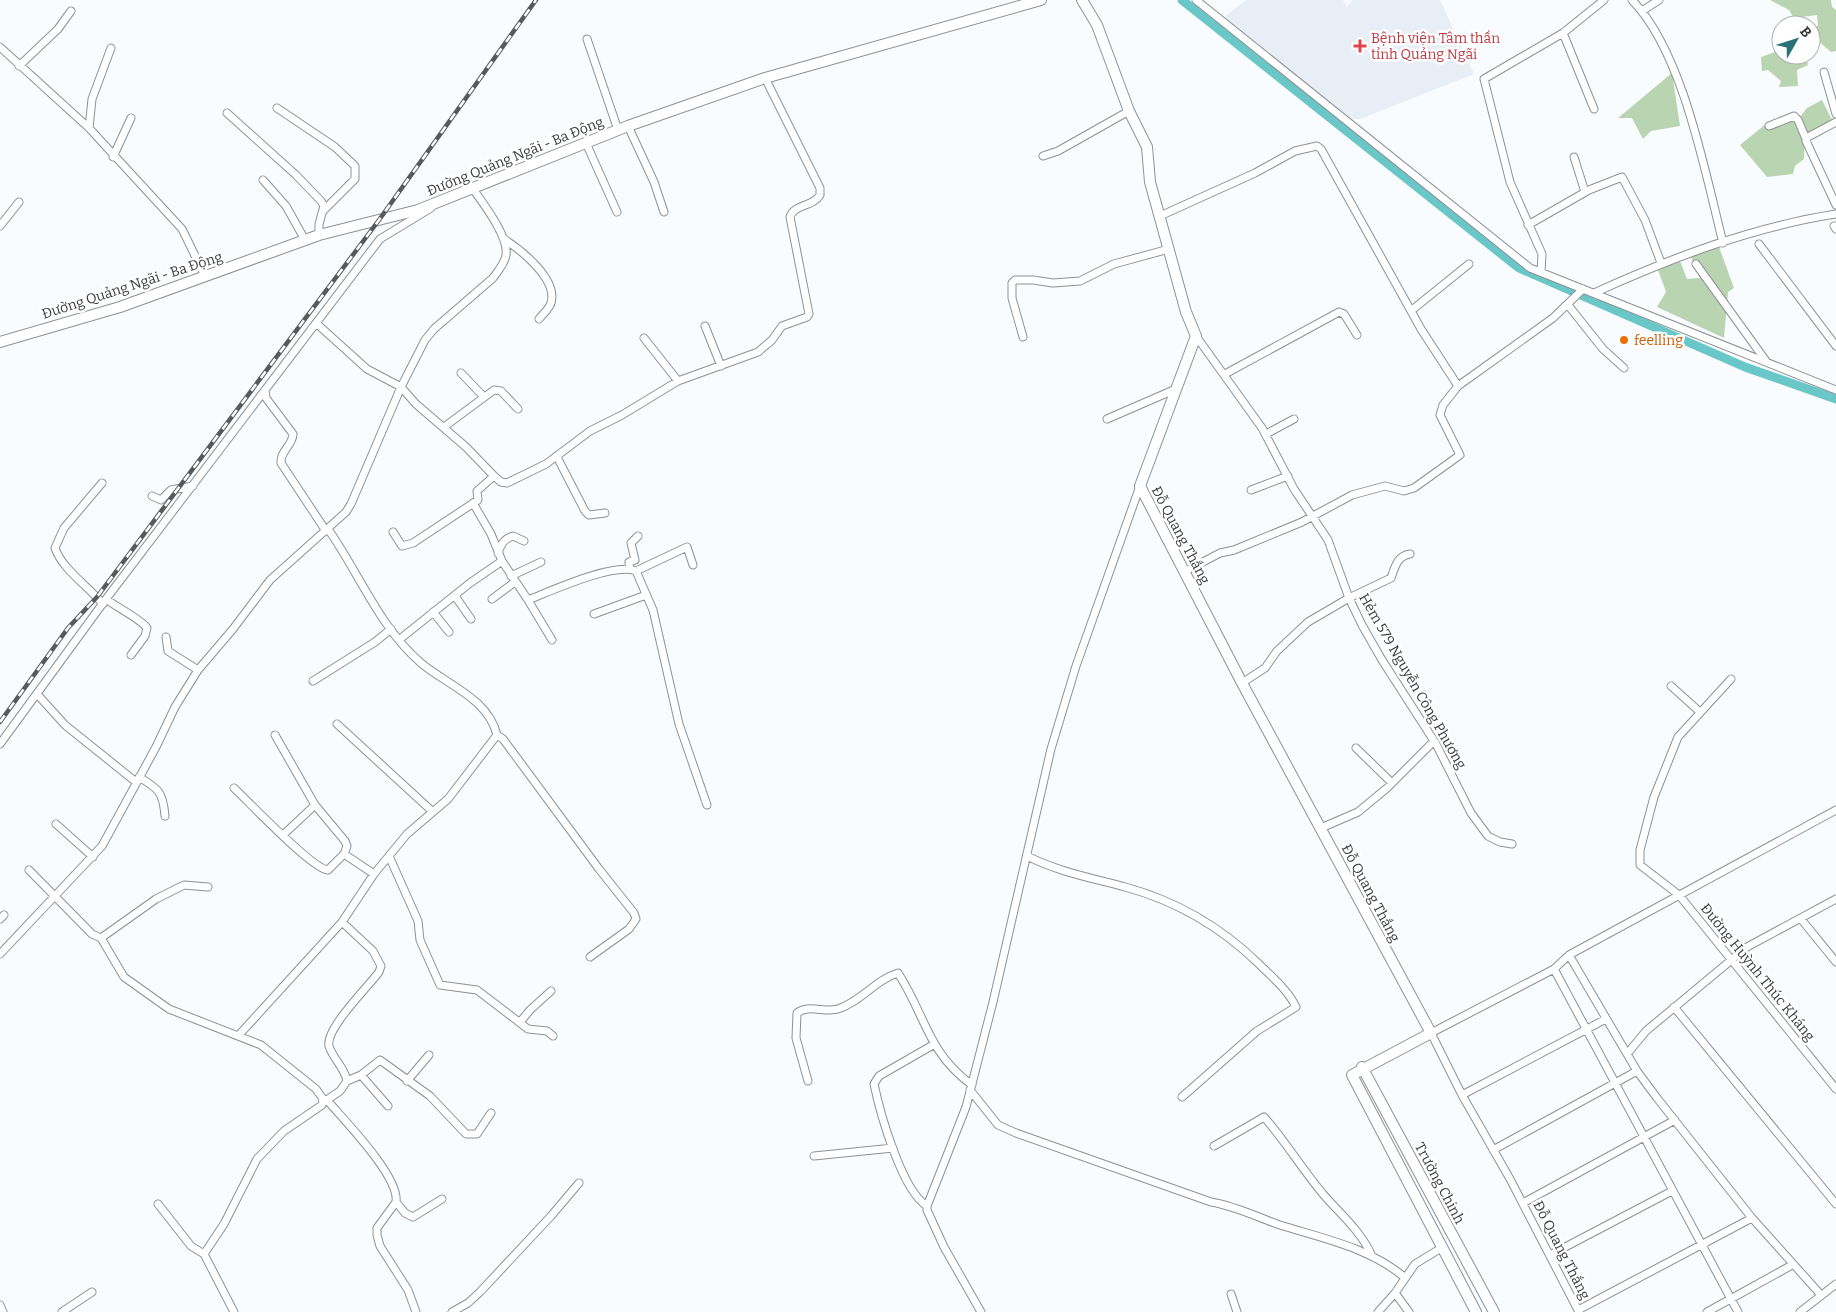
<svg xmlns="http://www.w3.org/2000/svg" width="1836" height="1312" font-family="Bitter,serif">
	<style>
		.built { fill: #e7eef5 }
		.green { fill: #b9d4b0 }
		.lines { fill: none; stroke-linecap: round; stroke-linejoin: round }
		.canal { stroke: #69c7c7; stroke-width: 9 }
		.street-casing { stroke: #8e9194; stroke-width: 9 }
		.secondary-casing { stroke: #8e9194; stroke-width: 12 }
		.street { stroke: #fff; stroke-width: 7 }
		.secondary { stroke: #fff; stroke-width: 10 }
		.rail-casing { stroke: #57595a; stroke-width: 4.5 }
		.rail { stroke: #fff; stroke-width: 2.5; stroke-dasharray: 8; stroke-linecap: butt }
		.health-dot { fill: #e0444e; stroke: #fff; stroke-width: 2 }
		.food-dot { fill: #e8710a; stroke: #fff; stroke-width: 2 }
		.labels { text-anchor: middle; stroke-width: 5; stroke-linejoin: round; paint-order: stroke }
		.health-label { font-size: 14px; fill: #be3a42; stroke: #fff; text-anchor: start }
		.street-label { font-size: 14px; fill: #383a3b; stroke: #fff }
		.food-label { font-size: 14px; fill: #c56008; stroke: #fff; text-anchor: start }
	</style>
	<rect width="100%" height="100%" fill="#f9fcff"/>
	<!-- built -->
	<path class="built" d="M 1246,0 L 1343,0 L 1347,7 L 1353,0 L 1440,0 L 1474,74 L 1360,119 L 1352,119 L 1223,18 Z"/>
	<!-- green -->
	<path class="green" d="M 1770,0 L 1831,0 L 1832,7 L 1836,10 L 1836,51 L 1831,52 L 1811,35 L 1811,32 L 1818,25 L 1817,15 L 1794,18 L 1789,10 Z
		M 1781,50 L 1781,55 L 1806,55 L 1808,65 L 1797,70 L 1798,86 L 1779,87 L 1781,81 L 1768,70 L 1762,71 L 1761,57 Z
		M 1672,73 L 1680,126 L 1651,131 L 1643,139 L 1632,118 L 1618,118 Z
		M 1822,100 L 1832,120 L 1805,136 L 1804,159 L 1795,166 L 1793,174 L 1767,177 L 1740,145 L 1767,123 L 1791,113 L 1800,117 L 1807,108 Z
		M 1719,247 L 1734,288 L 1728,292 L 1724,338 L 1657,307 L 1666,292 L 1658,270 L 1680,261 L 1687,279 L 1700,278 L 1691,257 Z"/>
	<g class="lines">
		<!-- canal -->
		<path class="canal" d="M 1182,0 L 1519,268 L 1745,367 L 1836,399"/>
		<defs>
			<path id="street" d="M 1196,0 L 1530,268 L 1836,390
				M 1632,0 C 1683,52 1705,172 1723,243
				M 1642,11 L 1659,0
				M 1563,33 L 1594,109
				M 587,39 L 618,130
				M 0,47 L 89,128 L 182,229 L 205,276
				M 19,66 L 58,29 L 71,11
				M 1824,72 L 1836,114
				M 277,108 L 335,147 L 355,166 L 355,179 L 323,211
				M 227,113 L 296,175 L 321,201 L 324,206 L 319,224 L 319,235
				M 1836,122 L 1808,137 L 1806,141 L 1836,205
				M 628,126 L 654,182 L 664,212
				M 1769,126 L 1794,116 L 1798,120 L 1806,139
				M 89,128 L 92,99 L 111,48
				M 586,143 L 617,212
				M 1043,156 L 1058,151 L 1129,111
				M 113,157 L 131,118
				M 1574,157 L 1585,192
				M 263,180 L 286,206 L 305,240
				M 1160,216 L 1255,173 L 1295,151 L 1317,146 L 1321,149 L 1421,329 L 1458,386
				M 1528,225 L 1589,190 L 1622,177 L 1645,220 L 1661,263
				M 0,226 L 19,202
				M 1834,226 L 1836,229
				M 504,239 C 521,250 558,279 551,303 C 549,309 543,314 539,319
				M 1759,244 L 1836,346
				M 1696,264 L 1766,361
				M 1541,272 L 1542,254 L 1510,182 L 1484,79 L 1563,33 L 1604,0
				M 1594,293 C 1671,258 1752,227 1836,214
				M 1568,305 L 1603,349 L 1624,368
				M 1412,310 L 1469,264
				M 316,323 L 367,369 L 401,387 L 416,404 L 466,447 L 494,476 L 501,482 L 507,483 L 546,464 L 590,431 L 622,415 L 678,381 L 758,352 L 772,340 L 782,326 L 807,317 L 809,314 L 790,217 C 794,204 813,207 820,195 L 820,188 L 765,78
				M 705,326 L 721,366
				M 1196,336 L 1262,428 L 1294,489 L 1328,540 L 1349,598 L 1362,625 L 1382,660 L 1436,744 L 1471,813 L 1488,836 L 1500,842 L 1512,844
				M 1023,337 L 1012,298 L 1012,283 L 1015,280 L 1033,280 L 1053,283 L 1080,281 L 1114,264 L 1169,249
				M 644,338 L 678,381
				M 461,373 L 484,397
				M 1225,374 L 1339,312 L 1344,314 L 1357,335
				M 265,390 L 266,398 L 293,434 C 293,445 280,451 281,463 L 326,531
				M 1107,419 L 1176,389
				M 444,427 L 494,390 L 501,391 L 518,409
				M 1266,434 L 1294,419
				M 557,457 L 585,511 L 589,515 L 605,513
				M 102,483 L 64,528 L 55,548 C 62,569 88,586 103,604
				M 1251,490 L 1288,476
				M 152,496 L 161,500 L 171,490 L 193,486
				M 473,503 L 491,534 L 502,561 L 528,600 C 551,591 614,562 636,571 L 653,610 L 679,724 L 707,805
				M 393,532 L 402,546 L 413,543 L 478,500 L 477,491 L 494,476
				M 498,553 C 501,544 504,539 513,536 L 524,541
				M 630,569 L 629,562 L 635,560 L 631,543 L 638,536
				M 636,571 L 687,547 L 693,565
				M 1184,572 L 1220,553 L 1234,550 L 1302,522 L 1352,495 L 1385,486 L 1404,491 L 1414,488 L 1460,455 L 1440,415 L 1443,405 L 1458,386 L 1553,318 L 1583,289
				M 511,576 L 541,562
				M 455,596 L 471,619
				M 106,599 C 116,607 141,619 147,628 L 145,636 L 131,655
				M 492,599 L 515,582
				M 528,600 L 552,640
				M 433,612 L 449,632
				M 594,614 L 646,595
				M 166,637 L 168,651 L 198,670
				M 400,639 L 470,583 L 502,561
				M 1731,679 L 1678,737 L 1654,797 L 1640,850 L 1640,865 L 1679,895 L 1836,1089
				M 313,681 L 375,642 L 391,629
				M 1242,683 L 1265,668 L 1277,651 L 1308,622 L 1349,598 L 1391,578 C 1395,567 1397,556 1410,554
				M 1671,686 L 1700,712
				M 37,694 L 65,725 L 136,782
				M 337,724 L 433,812
				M 275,735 L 315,805 L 345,841 L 347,846 L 344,854 L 374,874
				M 497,735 L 503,739 L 599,869 L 634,913 L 636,919 L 629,929 L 590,957
				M 0,744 L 106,599 L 380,239 L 431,208
				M 1356,748 L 1392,783
				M 139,777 C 159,789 163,792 165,816
				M 234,788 C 249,802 312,869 328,870 L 344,854
				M 56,824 L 93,857
				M 1321,828 L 1358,812 L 1387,788 L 1434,741
				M 283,835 L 315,805
				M 389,856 L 418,921 L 420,940 L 440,985 L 477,990 L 528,1029 L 547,1031 L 553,1036
				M 1027,856 C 1059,872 1092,878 1125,887 C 1177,901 1221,927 1259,964 C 1272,977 1288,990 1296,1007 L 1257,1031 L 1182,1097
				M 29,870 L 92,934 L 101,938 L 124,977 L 169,1009 L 261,1045 L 316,1089 L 323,1099 L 322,1105 L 284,1131 L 257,1159 L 224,1224 L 204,1254 L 234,1312
				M 0,919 L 4,915
				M 1801,919 L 1836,962
				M 101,938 L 156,899 L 184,885 L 208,887
				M 0,954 L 102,846 L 156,747 L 175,707 L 198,670 L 233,629 L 270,580 L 346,512 L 351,504 L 401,387 L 425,340 L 434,329 L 493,278 C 498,271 505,263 506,255 C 509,237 483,203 473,189
				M 1569,955 L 1637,1071 L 1657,1098 L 1752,1218 L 1821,1295
				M 1554,969 L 1738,1312
				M 1674,1007 L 1836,1204
				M 520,1022 L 530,1010 L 551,991
				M 238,1036 L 342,922 L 374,874 L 407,834 L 448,799 L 497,735 C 488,698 447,685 421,663 C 380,628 359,573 328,529
				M 1627,1054 L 1646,1031 L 1747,947 L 1836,899
				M 361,1075 L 388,1106
				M 347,1081 L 361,1075 L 380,1060 L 430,1096 L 466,1134 L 477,1134 L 491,1113
				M 407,1081 L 429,1055
				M 808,1081 L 796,1038 L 797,1013 C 808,1004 825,1013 838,1009 C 862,1001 875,980 898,973 C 926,1016 927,1052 972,1085
				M 970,1090 L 998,1125 L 1016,1133 L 1211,1202 C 1235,1206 1255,1216 1277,1224 C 1320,1238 1369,1247 1404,1277
				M 1462,1095 L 1606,1019
				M 327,1100 C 344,1120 400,1177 396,1202 L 377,1228 L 377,1235 L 380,1246 L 408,1290 L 416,1312
				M 324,1102 L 340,1091 L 347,1081 C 345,1068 333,1059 329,1046 C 325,1029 368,987 379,972 L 381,966 L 373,951 L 342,922
				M 1214,1146 L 1264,1117 C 1286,1142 1302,1169 1323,1194 C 1340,1214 1360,1230 1371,1254
				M 1493,1150 L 1637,1071
				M 814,1156 L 893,1148
				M 396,1202 L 405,1213 L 413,1217 L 442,1199
				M 1523,1203 L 1675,1120
				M 158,1204 L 191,1246 L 204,1254
				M 927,1206 C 902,1191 880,1113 874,1084 L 879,1076 L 933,1045
				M 1550,1255 L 1672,1191
				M 1395,1293 L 1409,1312
				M 1231,1294 L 1237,1312
				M 0,1305 L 3,1312
				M 1578,1310 L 1752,1218
				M 62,1312 L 92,1292
				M 452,1312 L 468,1303 L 480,1292 L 551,1216 L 579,1183
				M 981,1312 L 944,1247 L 927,1210 L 927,1206 L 966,1107 L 993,1002 L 1051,749 L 1076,666 L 1140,486
				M 1378,1312 L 1395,1293 L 1415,1264 L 1443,1247
				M 1579,1312 L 1510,1179 L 1462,1095 L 1431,1033 L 1554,969 L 1569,955 L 1836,810
				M 1707,1312 L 1792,1265
				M 1800,1312 L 1836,1284"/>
			<path id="secondary" d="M 1082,0 L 1097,25 L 1129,111 L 1147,147 L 1150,182 L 1186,312 L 1196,336 L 1140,486 L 1242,683 L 1431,1033 L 1352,1075 L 1476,1312
				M 0,342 L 120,307 L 319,235 L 418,210 L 628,126 L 765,78 L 1041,0
				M 1362,1067 L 1494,1312"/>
		</defs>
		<!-- street casing -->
		<use href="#street" class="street-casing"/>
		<!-- secondary casing -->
		<use href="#secondary" class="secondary-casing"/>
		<!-- street -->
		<use href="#street" class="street"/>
		<!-- secondary -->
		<use href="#secondary" class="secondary"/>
		<defs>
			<path id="rail" d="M 0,722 L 68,628 L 97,597 L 379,220 L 536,0"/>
		</defs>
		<!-- rail casing -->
		<use href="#rail" class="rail-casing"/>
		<!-- rail -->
		<use href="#rail" class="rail"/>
	</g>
	<!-- markers -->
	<path class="health-dot" d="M1357.5 38.5h5v5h5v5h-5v5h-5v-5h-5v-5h5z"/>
	<circle class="food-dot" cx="1624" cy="340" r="5"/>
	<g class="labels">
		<!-- health labels -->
		<g class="health-label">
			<text x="1371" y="43">Bệnh viện Tâm thần<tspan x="1371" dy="16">tỉnh Quảng Ngãi</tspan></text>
		</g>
		<!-- street labels -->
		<g class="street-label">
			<text transform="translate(515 156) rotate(-22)" y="5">Đường Quảng Ngãi - Ba Động</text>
			<text transform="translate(132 285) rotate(-18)" y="5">Đường Quảng Ngãi - Ba Động</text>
			<text transform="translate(1181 535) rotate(62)" y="5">Đỗ Quang Thắng</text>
			<text transform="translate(1413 681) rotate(60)" y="5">Hẻm 579 Nguyễn Công Phương</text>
			<text transform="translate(1371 893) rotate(62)" y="5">Đỗ Quang Thắng</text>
			<text transform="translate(1758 972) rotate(51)" y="5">Đường Huỳnh Thúc Kháng</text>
			<text transform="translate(1440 1183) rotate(62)" y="5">Trường Chinh</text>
			<text transform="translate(1562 1250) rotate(63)" y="5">Đỗ Quang Thắng</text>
		</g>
		<!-- food labels -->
		<g class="food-label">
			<text x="1634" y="345">feelling</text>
		</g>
	</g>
	<!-- north arrow -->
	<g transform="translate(1796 40) rotate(51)"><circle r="24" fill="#ffffff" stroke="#afb0b1"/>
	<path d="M0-4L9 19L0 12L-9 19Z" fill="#287275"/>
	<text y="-8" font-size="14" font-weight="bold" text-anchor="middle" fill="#383a3b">B</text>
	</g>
</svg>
